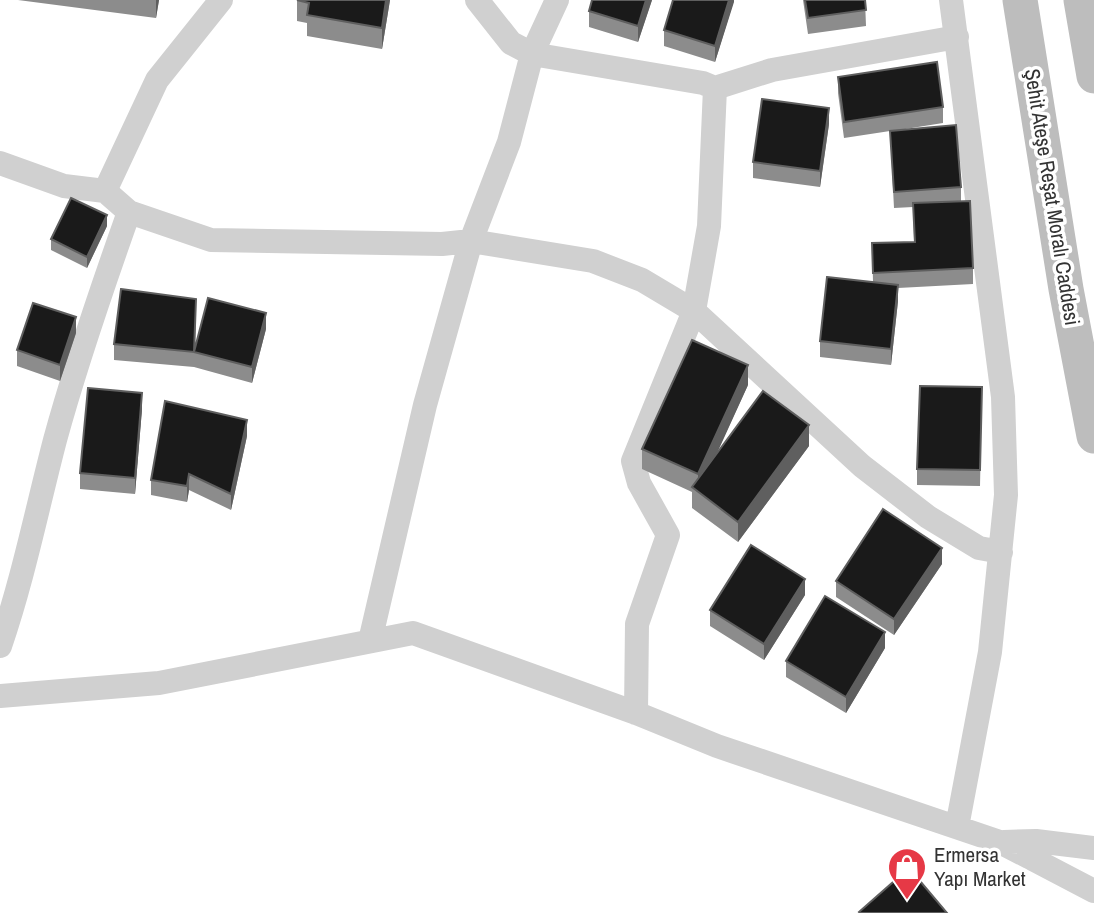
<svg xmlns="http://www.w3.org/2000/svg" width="1094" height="913" font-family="'Archivo Narrow',sans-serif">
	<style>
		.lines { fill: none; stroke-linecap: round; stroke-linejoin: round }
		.minor { stroke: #d0d0d0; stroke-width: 24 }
		.secondary { stroke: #bdbdbd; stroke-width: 35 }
		.wall { fill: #8c8c8c }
		.shaded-wall { fill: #5f5f5f }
		.building { fill: #1a1a1a; stroke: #5f5f5f; stroke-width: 2 }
		.labels { text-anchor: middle; stroke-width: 7; stroke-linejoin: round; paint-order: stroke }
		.street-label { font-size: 21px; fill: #333; stroke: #fff }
		.poi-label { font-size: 21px; fill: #333; stroke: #fff; text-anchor: start }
	</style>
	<rect width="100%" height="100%" fill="#fff"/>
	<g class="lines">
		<!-- minor -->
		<path class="minor" d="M 477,0 L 511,43 L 532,54 L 703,83 L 715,88 L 772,70 L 957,37
			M 951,0 L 1003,397 L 1006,495 L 990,652 L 957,827
			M 0,163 L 64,186 L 105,191 L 129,212 L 211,240 L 442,244 L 471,241 L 593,261 L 642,280 L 694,311 L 862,466 L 928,517 L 979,548 L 1001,552
			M 105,191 L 157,80 L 221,0
			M 370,641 L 425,405 L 471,241 L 509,142 L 532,54 L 557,0
			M 0,646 C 23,579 37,509 55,440 C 76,363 102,288 129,212
			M 0,696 L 159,683 L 413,633 L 636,713 L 717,746 L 1000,842 L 1094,891
			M 636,713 L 637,624 L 668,535 L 639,483 L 633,461 L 694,311 L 709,226 L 715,88
			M 1004,842 L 1036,841 L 1094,848"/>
		<!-- secondary -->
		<path class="secondary" d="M 1020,0 L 1066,289 L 1094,436
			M 1081,0 L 1094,76"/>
	</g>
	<!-- wall -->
	<path class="wall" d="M 18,0 L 159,0 L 156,18 Z
		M 297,0 L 390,0 L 382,49 L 307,36 L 307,23 L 297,21 Z
		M 652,0 L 638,42 L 589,27 L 589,11 Z
		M 734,0 L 715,62 L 664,46 L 664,30 Z
		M 803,0 L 865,0 L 866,26 L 808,34 Z
		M 838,77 L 943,107 L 943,123 L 899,130 L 961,187 L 961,201 L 973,268 L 973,284 L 898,288 L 898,301 L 891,365 L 820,357 L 820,341 L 873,282 L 872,243 L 914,242 L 913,207 L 894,208 L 890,131 L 844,138 L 838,93 Z
		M 829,124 L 820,187 L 753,178 L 753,162 Z
		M 107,226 L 87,268 L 51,250 L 51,239 Z
		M 196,315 L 195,348 L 266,329 L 252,383 L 194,367 L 114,360 L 114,344 Z
		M 76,333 L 60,381 L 17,366 L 17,350 Z
		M 748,385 L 716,454 L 809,446 L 738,542 L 692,508 L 692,492 L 642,469 L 642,449 Z
		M 982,387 L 980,486 L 917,485 L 917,469 Z
		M 142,409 L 135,494 L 80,489 L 80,473 Z
		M 247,436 L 231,510 L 189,490 L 187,502 L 151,495 L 151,480 Z
		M 942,564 L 894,635 L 836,597 L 836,581 Z
		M 805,595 L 764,660 L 710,626 L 710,610 Z
		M 885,648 L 846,713 L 786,677 L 786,661 Z"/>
	<!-- shaded-wall -->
	<path class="shaded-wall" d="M 156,0 L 159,0 L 156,18 Z
		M 386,0 L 390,0 L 382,49 L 382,28 Z
		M 646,0 L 652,0 L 638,42 L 638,26 Z
		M 729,0 L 734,0 L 734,2 L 715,62 L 715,46 Z
		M 829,108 L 829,124 L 820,187 L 820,171 Z
		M 107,215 L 107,226 L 87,268 L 87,257 Z
		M 898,285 L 898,301 L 891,365 L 891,349 Z
		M 266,313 L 266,329 L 252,383 L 252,367 Z
		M 76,317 L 76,333 L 60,381 L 60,365 Z
		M 748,365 L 748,385 L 699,493 L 698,492 L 698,474 Z
		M 142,393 L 142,409 L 135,494 L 135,478 Z
		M 247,420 L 247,436 L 231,510 L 231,494 Z
		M 809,425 L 809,446 L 738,542 L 738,522 Z
		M 189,474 L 189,490 L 187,502 L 187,486 Z
		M 942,548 L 942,564 L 894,635 L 894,619 Z
		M 805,579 L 805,595 L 764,660 L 764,644 Z
		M 885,632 L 885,648 L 846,713 L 846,697 Z"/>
	<!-- building -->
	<path class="building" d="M 297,0 L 386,0 L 382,28 L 307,15 L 309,3 Z
		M 592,0 L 646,0 L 638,26 L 589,11 Z
		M 673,0 L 729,0 L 715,46 L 664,30 Z
		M 805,0 L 865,0 L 866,10 L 808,18 Z
		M 937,62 L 943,107 L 844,122 L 838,77 Z
		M 762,99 L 829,108 L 820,171 L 753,162 Z
		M 956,125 L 961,187 L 894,192 L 890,131 Z
		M 71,198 L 107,215 L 87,257 L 51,239 Z
		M 970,201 L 973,268 L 873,273 L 872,243 L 915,242 L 913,203 Z
		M 827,277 L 898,285 L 891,349 L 820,341 Z
		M 121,289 L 196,299 L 194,352 L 114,344 Z
		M 208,298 L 266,313 L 252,367 L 194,352 Z
		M 33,303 L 76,317 L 60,365 L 17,350 Z
		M 692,340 L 748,365 L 698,474 L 642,449 Z
		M 920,386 L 982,387 L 980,470 L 917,469 Z
		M 88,388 L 142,393 L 135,478 L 80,473 Z
		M 763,391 L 809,425 L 738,522 L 692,487 Z
		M 165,401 L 247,420 L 231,494 L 189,474 L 187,486 L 151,480 Z
		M 883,509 L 942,548 L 894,619 L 836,581 Z
		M 751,545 L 805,579 L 764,644 L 710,610 Z
		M 825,596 L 885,632 L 846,697 L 786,661 Z
		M 909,868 L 947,913 L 860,913 L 859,912 Z"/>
	<!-- icons -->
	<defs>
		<symbol id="shop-pin" viewBox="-11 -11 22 30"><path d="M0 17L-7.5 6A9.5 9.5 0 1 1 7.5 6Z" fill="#e63946" stroke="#fff"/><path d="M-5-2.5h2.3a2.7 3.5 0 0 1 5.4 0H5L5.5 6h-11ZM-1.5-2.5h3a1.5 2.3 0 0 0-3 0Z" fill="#fff"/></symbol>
	</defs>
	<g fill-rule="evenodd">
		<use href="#shop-pin" x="885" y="845" width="44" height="60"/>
	</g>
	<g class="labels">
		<!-- street labels -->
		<g class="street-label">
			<text transform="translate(1052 197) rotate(81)" y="7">Şehit Ateşe Reşat Moralı Caddesi</text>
		</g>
		<!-- poi labels -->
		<g class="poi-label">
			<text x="934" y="862">Ermersa<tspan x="934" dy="24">Yapı Market</tspan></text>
		</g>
	</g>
</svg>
